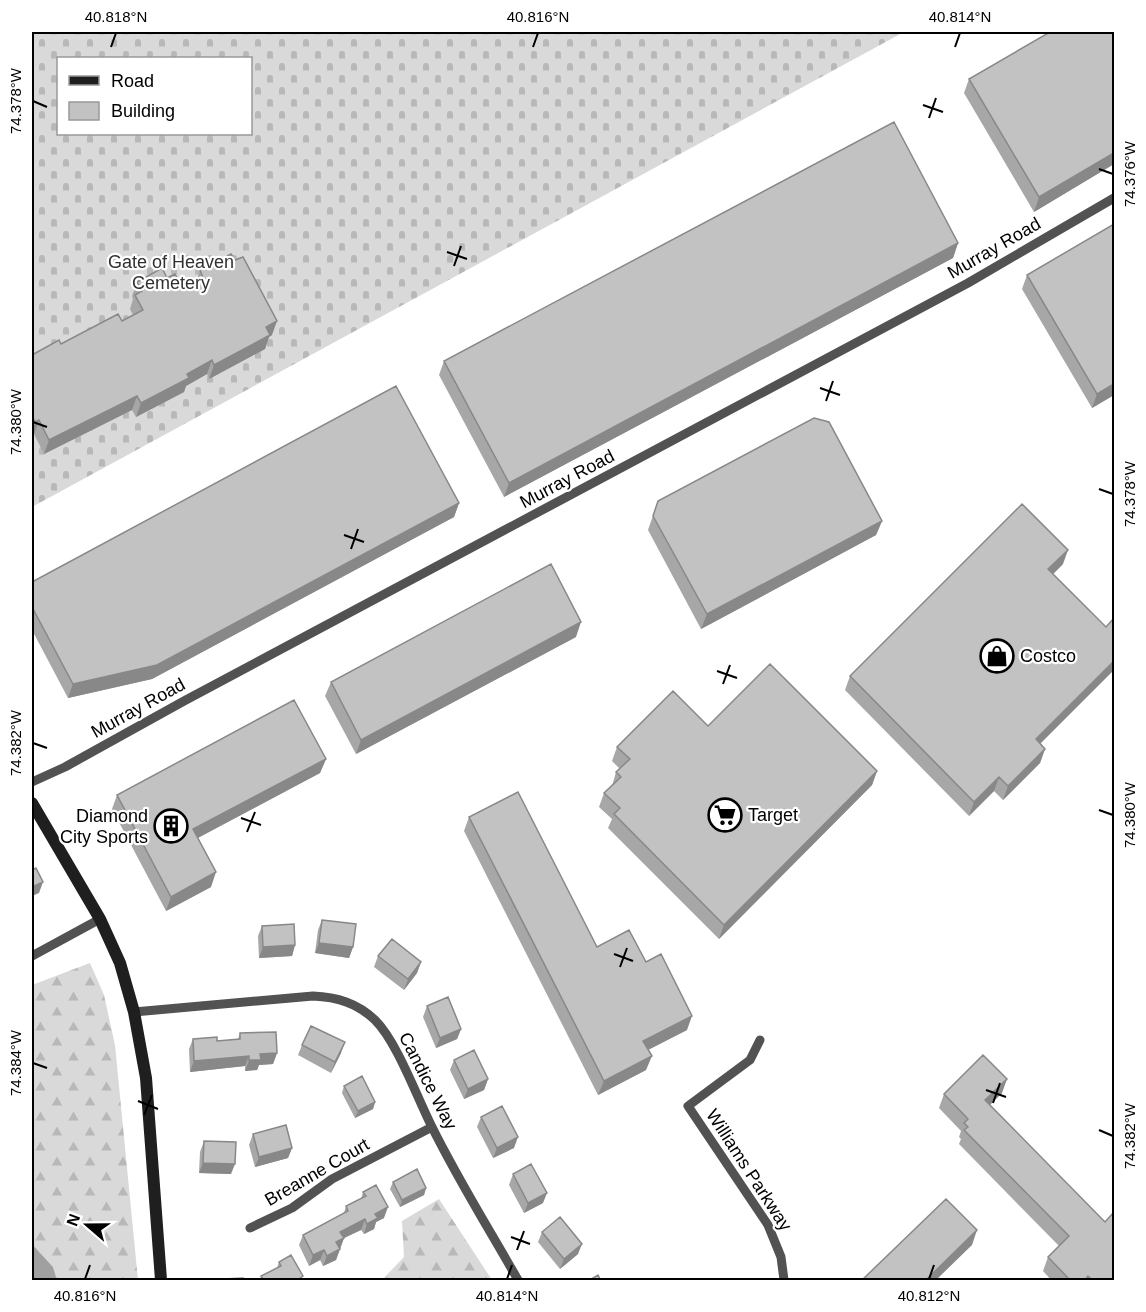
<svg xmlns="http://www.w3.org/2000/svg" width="1146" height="1312" font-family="Helvetica,sans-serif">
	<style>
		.forest { fill: url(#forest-firs) }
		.cemetery { fill: url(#cemetery-stones); fill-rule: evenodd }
		.water { fill: #a0a0a0 }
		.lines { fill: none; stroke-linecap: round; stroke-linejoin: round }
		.street { stroke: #525252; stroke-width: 9 }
		.secondary { stroke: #1f1f1f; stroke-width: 12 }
		.wall { fill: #a7a7a7 }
		.shaded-wall { fill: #888 }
		.building { fill: #c2c2c2; stroke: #888; stroke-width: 1.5 }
		.ticks { fill: none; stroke: #000; stroke-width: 2 }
		.labels { text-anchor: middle; stroke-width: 4.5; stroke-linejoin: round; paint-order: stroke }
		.street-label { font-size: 18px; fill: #000; stroke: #fff }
		.park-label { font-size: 18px; fill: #303030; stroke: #fff }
		.poi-label { font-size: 18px; fill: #000; stroke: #fff; text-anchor: start }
		.neatline { fill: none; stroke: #000; stroke-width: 2 }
		.ticks-label { font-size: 15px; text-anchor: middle; fill: #000 }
	</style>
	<defs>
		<pattern id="forest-firs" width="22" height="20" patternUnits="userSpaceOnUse" patternTransform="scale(1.5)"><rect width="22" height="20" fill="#d9d9d9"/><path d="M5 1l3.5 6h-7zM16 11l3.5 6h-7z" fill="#b8b8b8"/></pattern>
		<pattern id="cemetery-stones" width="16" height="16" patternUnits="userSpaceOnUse" patternTransform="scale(1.5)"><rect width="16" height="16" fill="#d9d9d9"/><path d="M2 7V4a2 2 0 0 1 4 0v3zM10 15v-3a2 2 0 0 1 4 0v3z" fill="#b8b8b8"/></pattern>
	</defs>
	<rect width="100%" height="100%" fill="#fff"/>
	<!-- forest -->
	<path class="forest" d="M 90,963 L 104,995 L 115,1045 L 138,1280 L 57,1280 L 53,1267 L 32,1244 L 32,985 Z
		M 439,1199 L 492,1280 L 382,1280 L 404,1257 L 402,1221 Z"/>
	<!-- cemetery -->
	<path class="cemetery" d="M 32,32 L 904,32 L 32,507 ZM 58,58 L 250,58 L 250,134 L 58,134 Z"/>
	<!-- water -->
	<path class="water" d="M 32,1244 L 53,1267 L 57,1280 L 32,1280 Z"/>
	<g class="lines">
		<!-- street -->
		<path class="street" d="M 32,782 L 65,767 L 184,701 L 968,283 L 1114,198
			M 32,956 L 100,919
			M 134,1012 L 313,996 C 337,997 357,1003 375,1020 C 397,1042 416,1095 431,1125 C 457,1178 489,1229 518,1280
			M 760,1040 L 750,1060 L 688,1106 L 768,1225 L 781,1257 L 784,1280
			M 250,1228 L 292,1208 L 332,1179 L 432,1127"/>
		<!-- secondary -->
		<path class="secondary" d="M 32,803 L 100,919 L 120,963 L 134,1012 L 146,1078 L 161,1280"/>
	</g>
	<!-- wall -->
	<path class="wall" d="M 1114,32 L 1114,164 L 1034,212 L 964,93 L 969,79 Z
		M 958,243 L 953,258 L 504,497 L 439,375 L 444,361 Z
		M 200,270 L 272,335 L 269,337 L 265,349 L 209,379 L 207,374 L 186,386 L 184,392 L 136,417 L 132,410 L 44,454 L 34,434 L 32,435 L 32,355 L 122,321 L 133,315 L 130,309 L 133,299 L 132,296 L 137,282 L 167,278 L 183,289 L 196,282 Z
		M 1027,275 L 1114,395 L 1092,408 L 1022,289 Z
		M 658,501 L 882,521 L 876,535 L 701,629 L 648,530 Z
		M 459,503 L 454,517 L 152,679 L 68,698 L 32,630 L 32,582 Z
		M 1063,564 L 1053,574 L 1041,744 L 1045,749 L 1040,763 L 1003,800 L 994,791 L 969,816 L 845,690 L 850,676 Z
		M 576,637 L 356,754 L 325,696 L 331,682 Z
		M 708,726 L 877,771 L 872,785 L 719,939 L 608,828 L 612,819 L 599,807 L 604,793 L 612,786 L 616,772 L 620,769 L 612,761 L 617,747 Z
		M 326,759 L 320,773 L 198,838 L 211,887 L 166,911 L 112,809 L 117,795 Z
		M 469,817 L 597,947 L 646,962 L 687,1030 L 648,1050 L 646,1070 L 598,1095 L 464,831 Z
		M 322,920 L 353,947 L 349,958 L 315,953 L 318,930 Z
		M 262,926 L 295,945 L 292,956 L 259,958 L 258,936 Z
		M 378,956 L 421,962 L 417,973 L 404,990 L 374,967 Z
		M 427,1006 L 461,1029 L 457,1039 L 436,1048 L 423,1017 Z
		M 240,1033 L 277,1053 L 273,1064 L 259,1065 L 257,1070 L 245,1071 L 245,1066 L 190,1072 L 189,1049 L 193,1039 L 217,1041 L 238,1039 Z
		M 302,1045 L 341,1053 L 331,1073 L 298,1055 Z
		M 454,1060 L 488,1079 L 484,1090 L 464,1099 L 450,1070 Z
		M 344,1086 L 375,1102 L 373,1109 L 355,1118 L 342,1093 Z
		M 1002,1093 L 990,1105 L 1114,1281 L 1052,1281 L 1043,1271 L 1048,1257 L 1059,1246 L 959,1144 L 961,1139 L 959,1137 L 961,1131 L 939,1108 L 944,1094 Z
		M 481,1117 L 514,1148 L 493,1158 L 477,1127 Z
		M 253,1134 L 292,1148 L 288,1158 L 255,1167 L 249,1145 Z
		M 204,1141 L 231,1174 L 199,1173 L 200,1152 Z
		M 513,1174 L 543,1203 L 524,1213 L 509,1185 Z
		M 393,1182 L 426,1188 L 424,1195 L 400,1207 L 390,1189 Z
		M 363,1192 L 384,1218 L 376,1222 L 374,1229 L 364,1234 L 361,1230 L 344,1238 L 336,1260 L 323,1266 L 320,1260 L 309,1266 L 299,1245 L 303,1235 L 344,1213 L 346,1206 L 361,1199 Z
		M 542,1232 L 578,1254 L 560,1269 L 538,1242 Z
		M 279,1262 L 301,1281 L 260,1281 L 261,1276 L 277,1268 Z"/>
	<!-- shaded-wall -->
	<path class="shaded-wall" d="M 1114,153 L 1114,164 L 1034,212 L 1039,197 Z
		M 958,243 L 953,258 L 504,497 L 509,483 Z
		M 277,321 L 272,335 L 269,337 L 265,349 L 209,379 L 214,365 L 266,327 Z
		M 212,360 L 207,374 L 186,386 L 184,392 L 136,417 L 141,403 L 187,374 Z
		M 1114,384 L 1114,395 L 1092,408 L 1097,394 Z
		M 137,396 L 132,410 L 44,454 L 49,440 Z
		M 39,420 L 34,434 L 32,435 L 32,432 L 35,422 Z
		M 459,503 L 454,517 L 152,679 L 68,698 L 73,684 Z
		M 882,521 L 876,535 L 701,629 L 707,614 Z
		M 1068,550 L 1063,564 L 1043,584 L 1048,569 Z
		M 581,622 L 576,637 L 356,754 L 361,740 Z
		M 1114,661 L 1114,670 L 1031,753 L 1036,739 Z
		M 1045,749 L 1040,763 L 1003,800 L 1008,786 Z
		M 326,759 L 320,773 L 188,843 L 193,829 Z
		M 877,771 L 872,785 L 719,939 L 724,925 Z
		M 999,777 L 994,791 L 969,816 L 974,802 Z
		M 216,872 L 211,887 L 166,911 L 171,897 Z
		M 43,882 L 39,893 L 32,896 L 32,887 Z
		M 319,943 L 353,947 L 349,958 L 315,953 Z
		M 295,945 L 292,956 L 259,958 L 263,947 Z
		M 421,962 L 417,973 L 404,990 L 408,979 Z
		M 692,1016 L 687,1030 L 638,1055 L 643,1041 Z
		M 461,1029 L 457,1039 L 436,1048 L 440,1038 Z
		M 345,1042 L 341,1053 L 331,1073 L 335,1062 Z
		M 277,1053 L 273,1064 L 259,1065 L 257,1070 L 245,1071 L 249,1060 L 260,1054 Z
		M 249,1056 L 245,1066 L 190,1072 L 194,1061 Z
		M 652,1056 L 646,1070 L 598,1095 L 604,1081 Z
		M 488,1079 L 484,1090 L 464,1099 L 468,1089 Z
		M 1007,1079 L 1002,1093 L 980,1114 L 985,1100 Z
		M 375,1102 L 373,1109 L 355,1118 L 358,1111 Z
		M 518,1137 L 514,1148 L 493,1158 L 497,1148 Z
		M 292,1148 L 288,1158 L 255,1167 L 259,1157 Z
		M 203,1163 L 235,1164 L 231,1174 L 199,1173 Z
		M 426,1188 L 424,1195 L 400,1207 L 402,1200 Z
		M 547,1193 L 543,1203 L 524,1213 L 528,1203 Z
		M 388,1207 L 384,1218 L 376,1222 L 374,1229 L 364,1234 L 367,1224 L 375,1214 Z
		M 365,1219 L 361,1230 L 344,1238 L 336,1260 L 323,1266 L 327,1256 L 340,1232 Z
		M 977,1230 L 972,1245 L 935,1281 L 925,1281 Z
		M 582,1244 L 578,1254 L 560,1269 L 564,1259 Z
		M 324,1250 L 320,1260 L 309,1266 L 313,1255 Z"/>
	<!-- building -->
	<path class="building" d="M 1050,32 L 1114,32 L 1114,153 L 1039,197 L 969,79 Z
		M 894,122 L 958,243 L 509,483 L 444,361 Z
		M 1114,224 L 1114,384 L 1097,394 L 1027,275 Z
		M 231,254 L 235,260 L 243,257 L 277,321 L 266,327 L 270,335 L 214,365 L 212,360 L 187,374 L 189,378 L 141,403 L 137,396 L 49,440 L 39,420 L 35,422 L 32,415 L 32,355 L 59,340 L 61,344 L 118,314 L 122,321 L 143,310 L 135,295 L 142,291 L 137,282 L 162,268 L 167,278 L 175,274 L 183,289 L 203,278 L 200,270 Z
		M 396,386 L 459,503 L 157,665 L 73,684 L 32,607 L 32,582 Z
		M 814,418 L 829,422 L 882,521 L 707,614 L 653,516 L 658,501 Z
		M 1022,504 L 1068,550 L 1048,569 L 1106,627 L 1114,618 L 1114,661 L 1036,739 L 1045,749 L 1008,786 L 999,777 L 974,802 L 850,676 Z
		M 551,564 L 581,622 L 361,740 L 331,682 Z
		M 770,664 L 877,771 L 724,925 L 614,814 L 620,808 L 604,793 L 621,777 L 616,772 L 630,759 L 617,747 L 673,691 L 708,726 Z
		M 294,700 L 326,759 L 193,829 L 216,872 L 171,897 L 117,795 Z
		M 518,792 L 597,947 L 629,930 L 646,962 L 661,954 L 692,1016 L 643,1041 L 652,1056 L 604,1081 L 469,817 Z
		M 36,868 L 43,882 L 32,887 L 32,870 Z
		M 322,920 L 356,924 L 353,947 L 319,943 Z
		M 294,924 L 295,945 L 263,947 L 262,926 Z
		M 392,939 L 421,962 L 408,979 L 378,956 Z
		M 448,997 L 461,1029 L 440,1038 L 427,1006 Z
		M 311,1026 L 345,1042 L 335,1062 L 302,1045 Z
		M 276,1032 L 277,1053 L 260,1054 L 261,1060 L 249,1060 L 249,1056 L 194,1061 L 193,1039 L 217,1037 L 217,1041 L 240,1039 L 240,1033 Z
		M 474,1050 L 488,1079 L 468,1089 L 454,1060 Z
		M 983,1055 L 1007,1079 L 985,1100 L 1105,1222 L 1114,1212 L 1114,1281 L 1093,1281 L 1088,1276 L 1084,1281 L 1071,1281 L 1048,1257 L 1069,1236 L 964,1130 L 968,1127 L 964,1123 L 968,1119 L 944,1094 Z
		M 362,1076 L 375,1102 L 358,1111 L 344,1086 Z
		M 502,1106 L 518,1137 L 497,1148 L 481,1117 Z
		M 286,1125 L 292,1148 L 259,1157 L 253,1134 Z
		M 204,1141 L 236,1142 L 235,1164 L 203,1163 Z
		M 531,1164 L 547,1193 L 528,1203 L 513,1174 Z
		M 417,1169 L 426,1188 L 402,1200 L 393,1182 Z
		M 376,1185 L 388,1207 L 375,1214 L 378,1218 L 367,1224 L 365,1219 L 340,1232 L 344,1238 L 336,1242 L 340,1249 L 327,1256 L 324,1250 L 313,1255 L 303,1235 L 348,1211 L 346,1206 L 366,1196 L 363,1192 Z
		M 946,1199 L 977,1230 L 925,1281 L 861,1281 Z
		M 560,1217 L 582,1244 L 564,1259 L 542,1232 Z
		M 291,1255 L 303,1276 L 296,1281 L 264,1281 L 261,1276 L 281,1266 L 279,1262 Z
		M 598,1275 L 601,1281 L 588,1281 Z
		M 243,1278 L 243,1281 L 203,1281 L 203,1280 Z"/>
	<!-- ticks -->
	<path class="ticks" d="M 111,47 L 116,33M 533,47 L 538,33M 955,47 L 960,33M 33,101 L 47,107M 923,105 L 943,112M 929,118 L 936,98M 1099,169 L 1113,174M 447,252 L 467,259M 454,266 L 461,246M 820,388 L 840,395M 826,401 L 833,381M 33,422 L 47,427M 1099,489 L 1113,494M 344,535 L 364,542M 351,549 L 358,529M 717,671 L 737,678M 723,684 L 730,665M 33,743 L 47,748M 1099,810 L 1113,815M 241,818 L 261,825M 247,832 L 255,812M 614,954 L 633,961M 620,967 L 627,948M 33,1063 L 47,1068M 986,1090 L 1006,1097M 138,1101 L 158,1109M 993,1103 L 1000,1083M 144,1115 L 152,1095M 1099,1130 L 1113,1136M 511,1237 L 530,1244M 517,1250 L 524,1231M 85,1279 L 90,1265M 507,1279 L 512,1265M 929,1279 L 934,1265"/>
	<!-- icons -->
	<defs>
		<symbol id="shop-ring" viewBox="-11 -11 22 22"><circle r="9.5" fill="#fff" stroke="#000" stroke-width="1.5"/><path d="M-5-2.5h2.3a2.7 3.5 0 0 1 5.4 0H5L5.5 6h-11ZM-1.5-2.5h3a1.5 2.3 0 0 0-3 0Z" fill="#000"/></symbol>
		<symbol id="supermarket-ring" viewBox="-11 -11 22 22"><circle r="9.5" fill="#fff" stroke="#000" stroke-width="1.5"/><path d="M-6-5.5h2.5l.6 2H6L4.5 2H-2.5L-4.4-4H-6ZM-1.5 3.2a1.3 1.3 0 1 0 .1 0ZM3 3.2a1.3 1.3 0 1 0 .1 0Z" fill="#000"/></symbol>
		<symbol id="building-ring" viewBox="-11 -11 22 22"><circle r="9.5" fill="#fff" stroke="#000" stroke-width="1.5"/><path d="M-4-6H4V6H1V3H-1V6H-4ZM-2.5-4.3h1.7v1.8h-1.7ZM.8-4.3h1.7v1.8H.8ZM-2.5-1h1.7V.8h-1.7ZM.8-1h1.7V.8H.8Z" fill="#000"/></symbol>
	</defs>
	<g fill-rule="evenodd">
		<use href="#shop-ring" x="978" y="637" width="38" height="38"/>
		<use href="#supermarket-ring" x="706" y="796" width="38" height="38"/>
		<use href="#building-ring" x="152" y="807" width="38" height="38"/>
	</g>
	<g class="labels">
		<!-- street labels -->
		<g class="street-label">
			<text transform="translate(994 248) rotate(-30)" y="6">Murray Road</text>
			<text transform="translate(567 479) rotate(-28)" y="6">Murray Road</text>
			<text transform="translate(138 708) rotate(-29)" y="6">Murray Road</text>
			<text transform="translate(428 1081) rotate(63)" y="6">Candice Way</text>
			<text transform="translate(749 1170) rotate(57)" y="6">Williams Parkway</text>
			<text transform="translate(317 1172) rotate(-30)" y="6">Breanne Court</text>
		</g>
		<!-- park labels -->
		<g class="park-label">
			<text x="171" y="268">Gate of Heaven<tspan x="171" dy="21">Cemetery</tspan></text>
		</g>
		<!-- poi labels -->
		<g class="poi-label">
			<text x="1020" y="662">Costco</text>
			<text x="748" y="821">Target</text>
			<text x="148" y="822" text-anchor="end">Diamond<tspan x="148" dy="21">City Sports</tspan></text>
		</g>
	</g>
	<!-- border -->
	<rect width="1146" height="1312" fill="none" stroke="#ffffff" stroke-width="66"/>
	<!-- legend -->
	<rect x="57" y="57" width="195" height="78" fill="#ffffff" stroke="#999999" stroke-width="1.5"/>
	<rect x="69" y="76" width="30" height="9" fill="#1f1f1f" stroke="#999999" stroke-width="1.5"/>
	<text x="111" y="87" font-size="18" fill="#000000">Road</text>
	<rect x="69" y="102" width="30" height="18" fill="#c2c2c2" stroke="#999999" stroke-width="1.5"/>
	<text x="111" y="117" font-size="18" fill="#000000">Building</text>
	<!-- north arrow -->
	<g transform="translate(87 1225) rotate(290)" stroke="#ffffff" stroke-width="4.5" paint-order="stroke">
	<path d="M0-4.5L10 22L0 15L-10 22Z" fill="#000000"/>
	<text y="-9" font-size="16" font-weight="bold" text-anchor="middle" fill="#000000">N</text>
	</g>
	<rect x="33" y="33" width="1080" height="1246" class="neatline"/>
	<g class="ticks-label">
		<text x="116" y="22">40.818°N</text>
		<text x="538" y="22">40.816°N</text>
		<text x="960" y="22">40.814°N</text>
		<text transform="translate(16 101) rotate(-90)" y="5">74.378°W</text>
		<text transform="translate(1130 174) rotate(-90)" y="5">74.376°W</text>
		<text transform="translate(16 422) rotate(-90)" y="5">74.380°W</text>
		<text transform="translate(1130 494) rotate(-90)" y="5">74.378°W</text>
		<text transform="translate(16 743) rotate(-90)" y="5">74.382°W</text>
		<text transform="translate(1130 815) rotate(-90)" y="5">74.380°W</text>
		<text transform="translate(16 1063) rotate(-90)" y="5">74.384°W</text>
		<text transform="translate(1130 1136) rotate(-90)" y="5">74.382°W</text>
		<text x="85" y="1301">40.816°N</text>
		<text x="507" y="1301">40.814°N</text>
		<text x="929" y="1301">40.812°N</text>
	</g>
</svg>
